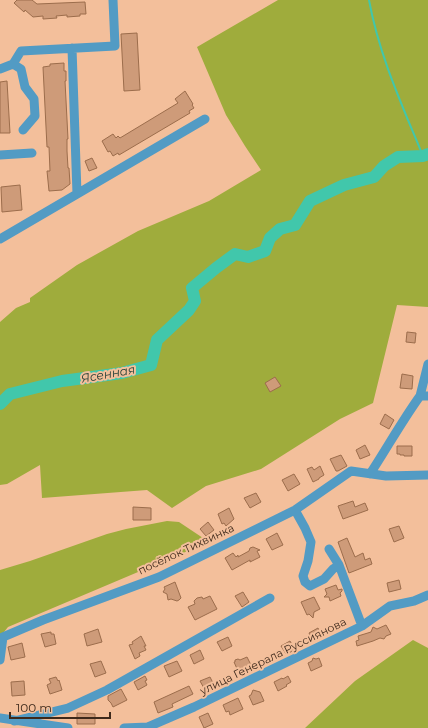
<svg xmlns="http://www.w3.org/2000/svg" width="428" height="728" font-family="Montserrat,sans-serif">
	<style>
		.green { fill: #9fac3c }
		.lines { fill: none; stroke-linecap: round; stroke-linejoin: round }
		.stream { stroke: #41c7ab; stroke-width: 2 }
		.river { stroke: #41c7ab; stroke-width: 12 }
		.building { fill: #ce9b79; stroke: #9c6d4c }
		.minor { stroke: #529bc4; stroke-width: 9 }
		.labels { text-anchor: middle; stroke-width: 4; stroke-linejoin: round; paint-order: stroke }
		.street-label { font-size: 11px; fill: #3e291b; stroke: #f3bf9b }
		.water-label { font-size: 12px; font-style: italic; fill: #213d36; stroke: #f3bf9b }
	</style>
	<rect width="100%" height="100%" fill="#f3bf9b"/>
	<!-- green -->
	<path class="green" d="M 278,0 L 428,0 L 428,307 L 397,305 L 373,403 L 340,419 L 261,469 L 206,486 L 172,508 L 147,490 L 42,498 L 40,465 L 7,484 L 0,485 L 0,322 L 16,308 L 30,302 L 30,298 L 77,265 L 138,231 L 209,201 L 261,170 L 245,146 L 226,115 L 197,47 Z
		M 167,521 L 179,522 L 209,542 L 8,627 L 0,637 L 0,570 L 30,561 L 107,534 L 126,529 Z
		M 413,640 L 428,648 L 428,728 L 305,728 L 355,681 Z"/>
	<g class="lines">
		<!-- stream -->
		<path class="stream" d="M 369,0 C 379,55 402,105 423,156"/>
		<!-- river -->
		<path class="river" d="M 0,404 L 10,394 L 62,381 L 122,373 L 151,365 L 157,340 L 189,310 L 195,301 L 192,288 L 216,268 L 235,254 L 248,257 L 265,251 L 270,238 L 280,229 L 295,225 L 310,201 L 344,185 L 374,177 L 384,166 L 398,157 L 423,156 L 428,154"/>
	</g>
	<!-- building -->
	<path class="building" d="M 17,0 L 32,0 L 37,4 L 85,2 L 86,14 L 80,14 L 80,16 L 67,17 L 67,15 L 56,16 L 57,18 L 43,19 L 43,16 L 33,17 L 25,10 L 24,12 L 14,3 Z
		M 137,33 L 140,90 L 124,91 L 121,34 Z
		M 64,63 L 64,71 L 66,71 L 66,81 L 65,81 L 68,139 L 67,139 L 67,151 L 68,168 L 69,168 L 70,184 L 62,190 L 49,191 L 47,171 L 50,171 L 49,147 L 47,147 L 43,67 L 50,66 L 50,64 Z
		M 7,81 L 10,133 L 0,133 L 0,82 Z
		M 185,91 L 193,104 L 192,105 L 194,108 L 189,111 L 190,113 L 119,155 L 118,153 L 113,156 L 110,151 L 108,152 L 102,141 L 113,134 L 116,138 L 118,136 L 120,138 L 178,103 L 175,99 Z
		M 92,158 L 97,168 L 89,171 L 85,161 Z
		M 20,185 L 22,210 L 2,212 L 1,187 Z
		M 407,332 L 416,333 L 415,343 L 406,342 Z
		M 402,374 L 413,376 L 412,389 L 400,388 Z
		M 275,377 L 281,386 L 270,392 L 265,383 Z
		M 385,414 L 394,420 L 389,429 L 380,424 Z
		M 365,445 L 370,455 L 360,459 L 356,450 Z
		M 397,446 L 412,446 L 412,456 L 404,456 L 404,455 L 400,455 L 400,454 L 397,454 Z
		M 341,455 L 347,466 L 338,471 L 336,471 L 330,459 Z
		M 320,466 L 324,475 L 319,478 L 319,479 L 313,482 L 307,469 L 312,467 L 314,470 Z
		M 294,474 L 300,484 L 288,491 L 282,480 Z
		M 256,493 L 261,502 L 250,508 L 244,498 Z
		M 353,501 L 355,507 L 365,503 L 368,510 L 343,519 L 338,506 Z
		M 133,507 L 151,508 L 151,520 L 133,520 Z
		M 229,508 L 234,519 L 226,526 L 224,523 L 222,524 L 218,514 Z
		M 208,522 L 214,530 L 206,536 L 200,529 Z
		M 399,526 L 404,538 L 394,542 L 389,529 Z
		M 277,533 L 283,545 L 272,550 L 266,539 Z
		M 347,538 L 355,557 L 363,553 L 365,560 L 370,558 L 372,564 L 349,573 L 338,542 Z
		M 253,547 L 260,550 L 257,551 L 260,557 L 250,562 L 250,560 L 232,570 L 225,558 L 233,553 L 236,557 L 238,555 L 238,557 L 249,551 L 250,548 Z
		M 399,580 L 401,589 L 389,592 L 387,583 Z
		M 175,582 L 181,598 L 179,600 L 177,601 L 171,599 L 168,600 L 167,594 L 163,592 L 165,589 L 164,587 Z
		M 336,585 L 338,590 L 342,589 L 342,591 L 340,593 L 341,596 L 330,601 L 329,597 L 324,597 L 327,594 L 325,589 Z
		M 243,592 L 249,602 L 242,607 L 235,596 Z
		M 210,596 L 217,609 L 195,620 L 188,607 L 195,604 L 194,601 L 197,598 L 202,597 L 203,599 Z
		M 314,597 L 320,609 L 314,612 L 313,618 L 309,614 L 307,615 L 301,602 Z
		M 386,625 L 391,634 L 386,636 L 384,639 L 380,638 L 373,641 L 357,646 L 356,641 L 359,640 L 358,636 L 371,632 L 373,627 L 377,629 Z
		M 318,628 L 322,637 L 313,641 L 309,633 Z
		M 98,629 L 102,642 L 87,646 L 84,634 Z
		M 51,632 L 51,634 L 54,634 L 56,644 L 45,647 L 41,634 Z
		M 141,636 L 146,646 L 144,646 L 146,650 L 139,653 L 140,656 L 135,659 L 129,645 L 133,644 L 132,642 Z
		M 228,637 L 232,646 L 222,651 L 217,642 Z
		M 290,641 L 295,650 L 286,654 L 281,646 Z
		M 22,643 L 25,657 L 11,660 L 8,647 Z
		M 200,650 L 204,659 L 194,664 L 190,655 Z
		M 247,657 L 252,667 L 243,672 L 238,671 L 234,662 L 235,662 L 235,660 L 238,659 L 240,660 Z
		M 313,658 L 316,659 L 319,658 L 322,666 L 311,671 L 308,663 L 312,661 Z
		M 101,661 L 106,673 L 95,677 L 90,664 Z
		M 177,661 L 182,671 L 169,677 L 164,666 Z
		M 145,676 L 147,680 L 145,681 L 147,685 L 138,690 L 134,682 Z
		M 288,676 L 291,682 L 286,685 L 287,686 L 278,691 L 274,682 L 282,678 L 283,679 Z
		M 56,677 L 58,681 L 59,680 L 62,690 L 50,694 L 47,685 L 51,683 L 49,679 Z
		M 210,677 L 214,685 L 205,690 L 200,681 Z
		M 24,681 L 25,695 L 12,696 L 11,682 Z
		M 189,686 L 193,694 L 172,704 L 173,707 L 158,713 L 154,702 Z
		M 121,689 L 127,700 L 113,707 L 111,703 L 108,700 L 108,696 Z
		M 253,690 L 260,692 L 264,701 L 253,705 L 249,696 L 251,695 Z
		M 238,698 L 243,709 L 230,715 L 229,711 L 226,712 L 223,705 Z
		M 77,713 L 95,714 L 95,724 L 77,724 Z
		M 208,713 L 213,724 L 204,728 L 199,717 Z"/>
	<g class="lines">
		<!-- minor -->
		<path class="minor" d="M 72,48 L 77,194 L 205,119
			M 13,64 L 21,69 L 25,87 L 34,99 L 35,116 L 23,130
			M 0,69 L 13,64 L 21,51 L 115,46 L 113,0
			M 0,155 L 32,153
			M 0,239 L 77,194
			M 420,396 L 428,364
			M 370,474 C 387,448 402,421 420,396 L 428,396
			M 295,510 L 305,528 L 311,542 L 308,561 L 303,576 L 305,582 L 310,586 L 324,579 L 333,569 L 339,565 L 362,626
			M 329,549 L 339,565
			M 0,660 L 3,637 L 43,620 L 159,577 L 295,510 L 351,471 L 386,476 L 428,475
			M 0,718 L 68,728
			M 14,721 L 68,708 L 107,690 L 270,598
			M 124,728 L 148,727 L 194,707 L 362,626 L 390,606 L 414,601 L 428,595"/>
	</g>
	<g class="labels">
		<!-- street labels -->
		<g class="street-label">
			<text transform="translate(186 549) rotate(-25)" y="4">посёлок Тихвинка</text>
			<text transform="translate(273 656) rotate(-26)" y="4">улица Генерала Руссиянова</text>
		</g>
		<!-- water labels -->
		<g class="water-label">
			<text transform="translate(108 374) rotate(-10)" y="4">Ясенная</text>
		</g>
	</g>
	<!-- scale -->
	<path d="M10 712v6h100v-6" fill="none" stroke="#3e291b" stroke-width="2"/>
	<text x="16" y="712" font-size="12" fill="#3e291b" stroke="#f3bf9b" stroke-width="3" paint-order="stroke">100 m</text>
</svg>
